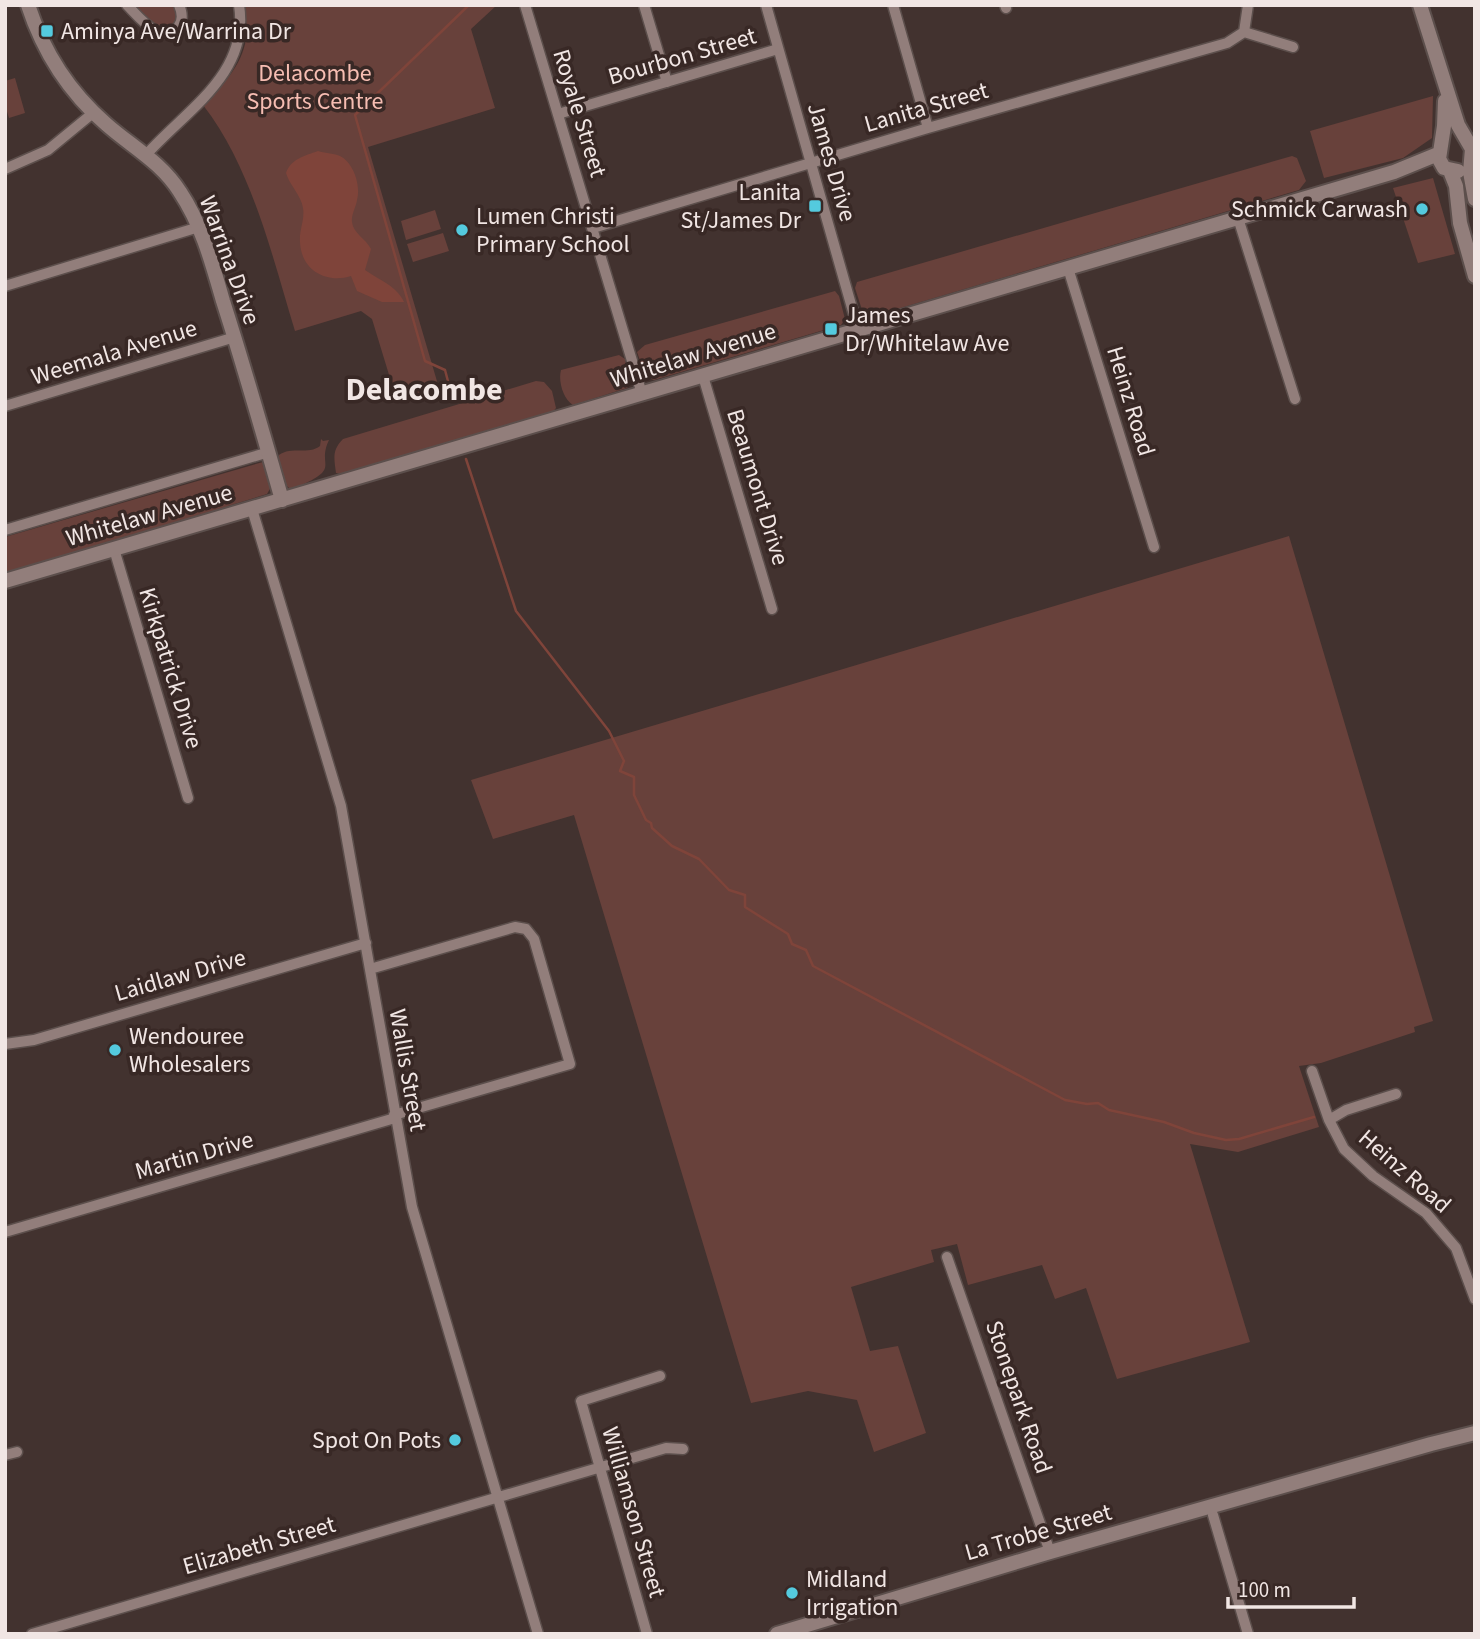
<svg xmlns="http://www.w3.org/2000/svg" width="1480" height="1639" font-family="'Source Sans 3',sans-serif">
	<style>
		.green { fill: #68413b }
		.water { fill: #7f443a }
		.lines { fill: none; stroke-linecap: round; stroke-linejoin: round }
		.stream { stroke: #7f443a; stroke-width: 2.5 }
		.street-casing { stroke: #5c4f4c; stroke-width: 13 }
		.secondary-casing { stroke: #5c4f4c; stroke-width: 18 }
		.street { stroke: #927e7b; stroke-width: 10 }
		.secondary { stroke: #927e7b; stroke-width: 14 }
		.poi-dot { fill: #54cade; stroke: #382825; stroke-width: 2.5 }
		.labels { text-anchor: middle; stroke-width: 7; stroke-linejoin: round; paint-order: stroke }
		.poi-label { font-size: 24px; fill: #f1e6e4; stroke: #382825; text-anchor: start }
		.street-label { font-size: 24px; fill: #f1e6e4; stroke: #382825 }
		.park-label { font-size: 24px; fill: #f6bdb2; stroke: #382825 }
		.district-label { font-size: 32px; font-weight: bold; fill: #f1e6e4; stroke: #382825 }
	</style>
	<rect width="100%" height="100%" fill="#42322f"/>
	<!-- green -->
	<path class="green" d="M 132,5 L 174,5 L 178,12 L 176,23 L 166,30 L 158,29 Z
		M 245,5 L 497,5 L 471,29 L 495,108 L 368,147 L 439,388 L 397,401 L 372,319 L 361,311 L 295,331 C 272,256 252,168 203,105 C 221,87 242,66 246,39 C 247,28 246,16 245,5 Z
		M 15,78 L 25,113 L 9,118 L 5,105 L 5,81 Z
		M 1433,96 L 1432,138 L 1403,158 L 1324,178 L 1310,131 Z
		M 1292,156 L 1297,158 L 1306,181 L 1299,190 L 870,317 L 863,313 L 855,288 L 857,282 Z
		M 1433,178 L 1455,254 L 1418,263 L 1393,188 Z
		M 435,210 L 441,229 L 406,240 L 401,221 Z
		M 443,233 L 449,251 L 413,262 L 407,244 Z
		M 835,291 L 839,296 L 845,319 L 841,325 L 654,380 L 646,377 L 637,352 L 645,345 Z
		M 619,355 L 625,359 L 630,383 L 627,388 L 573,405 C 563,399 558,381 561,370 Z
		M 536,381 L 544,382 L 552,391 L 556,408 L 552,413 L 346,475 L 336,473 C 334,458 332,450 343,439 Z
		M 321,439 L 323,441 L 329,440 C 317,465 339,467 306,483 C 299,486 297,489 289,488 C 282,482 277,465 279,455 C 291,446 309,455 320,446 Z
		M 263,462 L 266,465 L 272,485 L 267,494 L 228,506 L 215,513 L 5,575 L 5,537 Z
		M 1289,536 L 1433,1021 L 1414,1027 L 1415,1032 L 1321,1063 L 1299,1066 L 1319,1127 L 1238,1152 L 1190,1144 L 1250,1342 L 1117,1379 L 1086,1288 L 1055,1299 L 1042,1265 L 968,1285 L 957,1244 L 931,1250 L 934,1262 L 851,1287 L 870,1351 L 898,1346 L 926,1433 L 874,1452 L 857,1400 L 808,1391 L 751,1403 L 574,815 L 493,839 L 471,780 Z"/>
	<!-- water -->
	<path class="water" d="M 318,151 C 324,153 333,153 340,156 C 354,163 361,186 357,200 C 356,207 351,215 352,222 C 353,233 366,239 371,249 L 365,270 C 379,280 397,286 404,302 L 382,302 L 357,291 L 351,276 C 326,284 301,270 300,242 C 299,230 305,220 303,208 C 301,195 290,186 286,173 C 291,159 304,156 318,151 Z"/>
	<g class="lines">
		<!-- stream -->
		<path class="stream" d="M 449,385 L 445,370 L 425,361 L 355,115 L 469,5
			M 466,459 L 516,611 L 609,731 L 624,761 L 620,771 L 634,777 L 634,795 L 646,820 L 651,823 L 652,828 L 672,846 L 699,859 L 729,890 L 745,895 L 745,907 L 788,934 L 792,944 L 806,950 L 813,966 L 1065,1100 L 1087,1104 L 1098,1103 L 1109,1110 L 1164,1122 L 1194,1133 L 1226,1140 L 1239,1139 L 1314,1117"/>
		<defs>
			<path id="street" d="M 127,5 C 139,17 161,46 178,27 C 184,20 182,12 179,5
				M 525,5 L 642,394
				M 644,5 L 667,82
				M 766,5 L 858,329
				M 893,5 L 928,128
				M 1005,5 L 1006,8
				M 1244,32 L 1293,47
				M 558,114 L 778,49
				M 146,155 C 186,110 250,74 239,5
				M 5,169 L 48,150 L 93,113
				M 1238,218 L 1295,399
				M 593,228 L 928,128 L 1227,43 L 1244,32 L 1248,5
				M 1068,268 L 1154,547
				M 5,286 L 199,227
				M 703,376 L 772,609
				M 5,406 L 235,337
				M 252,509 L 341,806 L 412,1207 L 538,1634
				M 5,530 L 269,452
				M 114,549 L 188,798
				M 370,969 L 515,927 L 526,929 L 534,939 L 570,1064 L 394,1115
				M 5,1044 L 34,1040 L 366,943
				M 1312,1071 L 1329,1120 L 1344,1149 L 1373,1176 L 1426,1213 L 1456,1248 L 1475,1299
				M 1329,1120 L 1346,1110 L 1396,1094
				M 5,1232 L 395,1118
				M 947,1257 L 1050,1552
				M 5,1455 L 17,1452
				M 1213,1515 L 1248,1634
				M 32,1634 L 666,1448 L 683,1449
				M 647,1634 L 581,1401 L 660,1376"/>
			<path id="secondary" d="M 28,5 C 43,51 69,92 106,124 C 132,147 161,162 180,192 C 202,225 212,263 223,301 C 244,367 263,433 282,500
				M 1420,5 L 1458,125 L 1472,149 L 1470,172 L 1475,199
				M 1445,101 L 1444,126 L 1439,159 L 1444,168 L 1458,171
				M 1450,171 L 1456,186 L 1460,223 L 1475,276
				M 5,581 L 1394,172 L 1438,154
				M 777,1634 L 1050,1552 L 1431,1444 L 1475,1433"/>
		</defs>
		<!-- street casing -->
		<use href="#street" class="street-casing"/>
		<!-- secondary casing -->
		<use href="#secondary" class="secondary-casing"/>
		<!-- street -->
		<use href="#street" class="street"/>
		<!-- secondary -->
		<use href="#secondary" class="secondary"/>
	</g>
	<!-- markers -->
	<g class="poi-dot">
		<rect x="40" y="24" width="14" height="14" rx="3.5"/>
		<rect x="808" y="199" width="14" height="14" rx="3.5"/>
		<circle cx="1422" cy="209" r="7"/>
		<circle cx="462" cy="230" r="7"/>
		<rect x="824" y="322" width="14" height="14" rx="3.5"/>
		<circle cx="115" cy="1050" r="7"/>
		<circle cx="455" cy="1440" r="7"/>
		<circle cx="792" cy="1593" r="7"/>
	</g>
	<g class="labels">
		<!-- poi labels -->
		<g class="poi-label">
			<text x="61" y="39">Aminya Ave/Warrina Dr</text>
			<text x="801" y="200" text-anchor="end">Lanita<tspan x="801" dy="28">St/James Dr</tspan></text>
			<text x="1408" y="217" text-anchor="end">Schmick Carwash</text>
			<text x="476" y="224">Lumen Christi<tspan x="476" dy="28">Primary School</tspan></text>
			<text x="845" y="323">James<tspan x="845" dy="28">Dr/Whitelaw Ave</tspan></text>
			<text x="129" y="1044">Wendouree<tspan x="129" dy="28">Wholesalers</tspan></text>
			<text x="441" y="1448" text-anchor="end">Spot On Pots</text>
			<text x="806" y="1587">Midland<tspan x="806" dy="28">Irrigation</tspan></text>
		</g>
		<!-- street labels -->
		<g class="street-label">
			<text transform="translate(682 56) rotate(-16)" y="8">Bourbon Street</text>
			<text transform="translate(926 107) rotate(-16)" y="8">Lanita Street</text>
			<text transform="translate(580 113) rotate(73)" y="8">Royale Street</text>
			<text transform="translate(832 162) rotate(74)" y="8">James Drive</text>
			<text transform="translate(230 260) rotate(70)" y="8">Warrina Drive</text>
			<text transform="translate(114 352) rotate(-17)" y="8">Weemala Avenue</text>
			<text transform="translate(693 355) rotate(-17)" y="8">Whitelaw Avenue</text>
			<text transform="translate(1131 401) rotate(73)" y="8">Heinz Road</text>
			<text transform="translate(758 487) rotate(73)" y="8">Beaumont Drive</text>
			<text transform="translate(149 515) rotate(-16)" y="8">Whitelaw Avenue</text>
			<text transform="translate(171 668) rotate(73)" y="8">Kirkpatrick Drive</text>
			<text transform="translate(180 975) rotate(-16)" y="8">Laidlaw Drive</text>
			<text transform="translate(408 1070) rotate(80)" y="8">Wallis Street</text>
			<text transform="translate(194 1155) rotate(-16)" y="8">Martin Drive</text>
			<text transform="translate(1405 1171) rotate(41)" y="8">Heinz Road</text>
			<text transform="translate(1019 1397) rotate(71)" y="8">Stonepark Road</text>
			<text transform="translate(634 1512) rotate(74)" y="8">Williamson Street</text>
			<text transform="translate(1038 1532) rotate(-16)" y="8">La Trobe Street</text>
			<text transform="translate(259 1545) rotate(-16)" y="8">Elizabeth Street</text>
		</g>
		<!-- park labels -->
		<g class="park-label">
			<text x="315" y="81">Delacombe<tspan x="315" dy="28">Sports Centre</tspan></text>
		</g>
		<!-- district labels -->
		<g class="district-label">
			<text x="424" y="400">Delacombe</text>
		</g>
	</g>
	<!-- border -->
	<rect width="1480" height="1639" fill="none" stroke="#f1e6e4" stroke-width="14"/>
	<!-- scale -->
	<path d="M1228 1597v10h126v-10" fill="none" stroke="#f1e6e4" stroke-width="3.5"/>
	<text x="1238" y="1597" font-size="21" fill="#f1e6e4" stroke="#382825" stroke-width="5" paint-order="stroke">100 m</text>
</svg>
